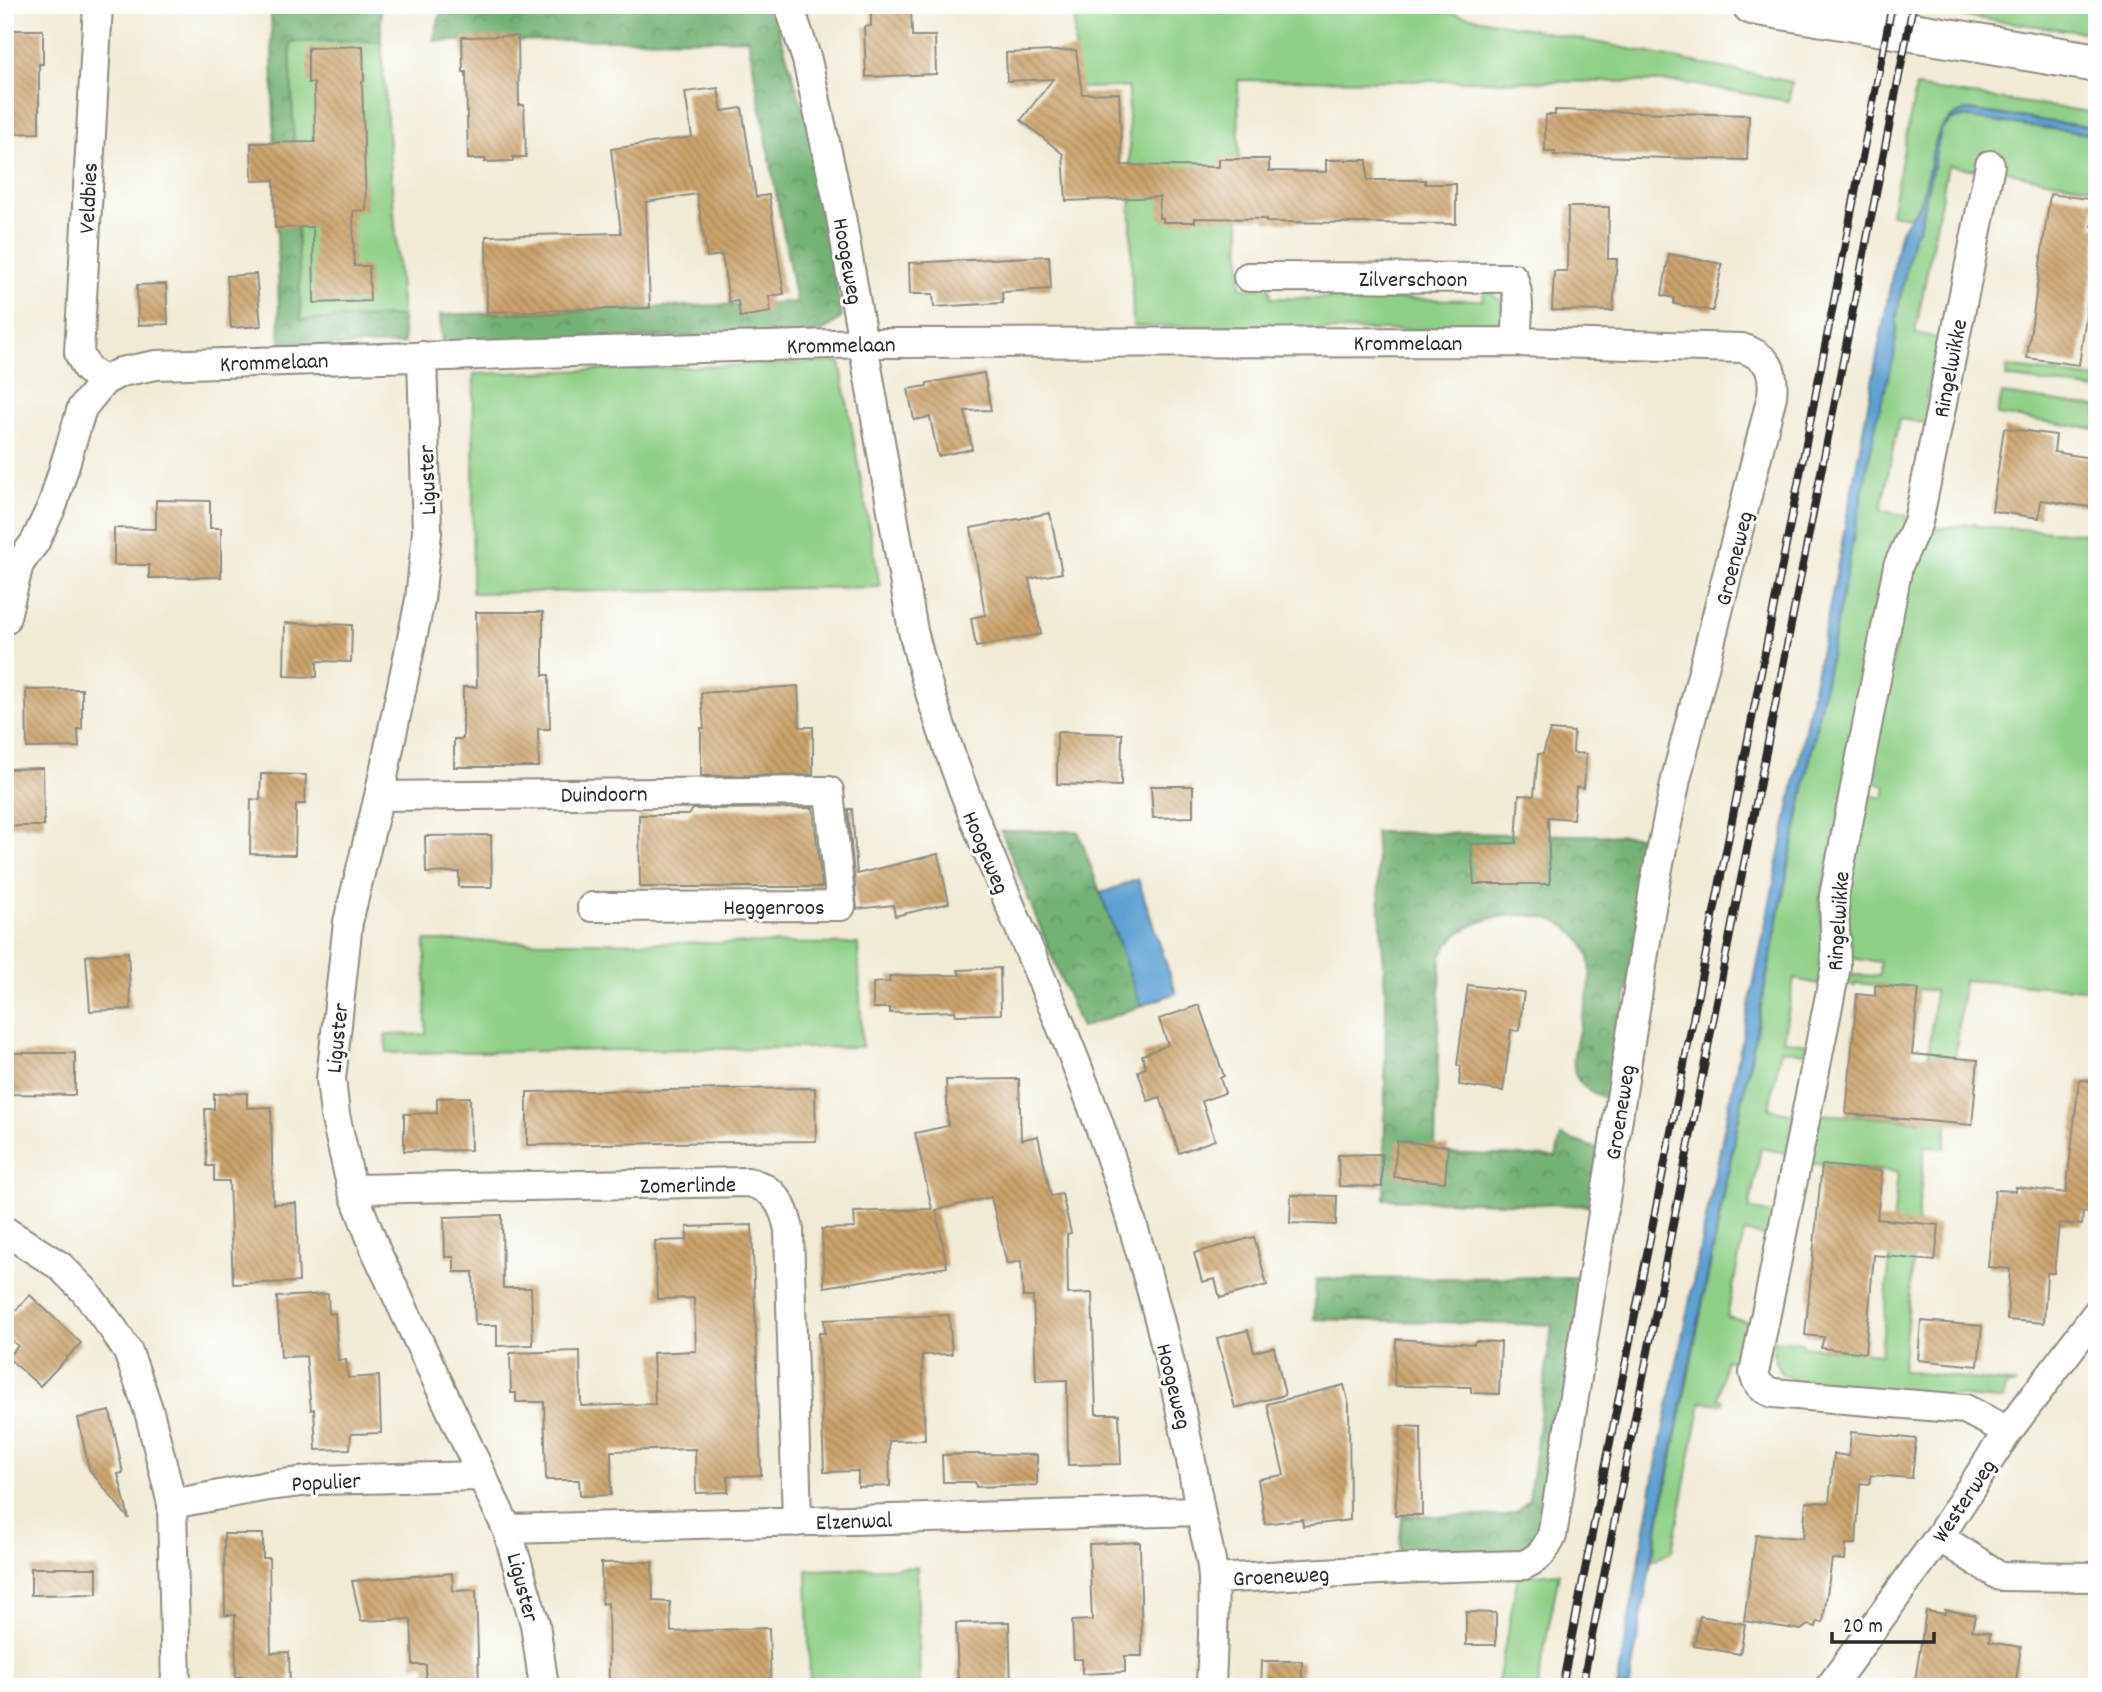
<svg xmlns="http://www.w3.org/2000/svg" width="2102" height="1692" font-family="Dekko,sans-serif">
	<style>
		.grass { fill: #8fd087; stroke: #5d7e59; stroke-width: 2 }
		.forest { fill: url(#forest-crowns); stroke: #4f6e50; stroke-width: 2 }
		.water { fill: #5da1d2; stroke: #44667e; stroke-width: 2 }
		.building { fill: url(#building-back-hatch) }
		.lines { fill: none; stroke-linecap: round; stroke-linejoin: round }
		.street-casing { stroke: #8e8b80; stroke-width: 32 }
		.secondary-casing { stroke: #8e8b80; stroke-width: 42 }
		.street { stroke: #fff; stroke-width: 28 }
		.secondary { stroke: #fff; stroke-width: 38 }
		.rail-casing { stroke: #2b2b2b; stroke-width: 8 }
		.rail { stroke: #fff; stroke-width: 5; stroke-dasharray: 16; stroke-linecap: butt }
		.labels { text-anchor: middle; stroke-width: 6; stroke-linejoin: round; paint-order: stroke }
		.street-label { font-size: 23px; fill: #2b2b2b; stroke: #fff }
	</style>
	<defs>
		<pattern id="forest-crowns" width="20" height="18" patternUnits="userSpaceOnUse" patternTransform="scale(1.75)"><rect width="20" height="18" fill="#73b274"/><path d="M2 6a3 3 0 1 1 6 0M12 15a3 3 0 1 1 6 0" fill="none" stroke="#5f915f"/></pattern>
		<pattern id="building-back-hatch" width="6" height="6" patternUnits="userSpaceOnUse" patternTransform="scale(1.75)"><rect width="6" height="6" fill="#cba36c"/><path d="M-1 5l2 2M0 0l6 6M5-1l2 2" fill="none" stroke="#a58559"/></pattern>
	</defs>
	<rect width="100%" height="100%" fill="#fff"/>
	<filter id="ink" filterUnits="userSpaceOnUse"><feTurbulence type="fractalNoise" baseFrequency=".0143" numOctaves="2"/><feDisplacementMap in="SourceGraphic" scale="14" xChannelSelector="R" yChannelSelector="G"/><feConvolveMatrix kernelMatrix="1 2 1 2 8 2 1 2 1" color-interpolation-filters="sRGB"/></filter>
	<filter id="wash" filterUnits="userSpaceOnUse"><feTurbulence type="fractalNoise" baseFrequency=".00686" numOctaves="4" result="noise"/><feDisplacementMap in="SourceGraphic" scale="28" xChannelSelector="R" yChannelSelector="G"/><feGaussianBlur stdDeviation="1.57" result="paint"/><feColorMatrix in="noise" values="0 0 0 0 0 0 0 0 0 0 0 0 0 0 0 0 0 1.4 0 .05"/><feComposite in="paint" operator="in"/></filter>
	<g filter="url(#wash)">
		<rect width="100%" height="100%" fill="#f1ebd6"/>
		<!-- grass -->
		<path class="grass" d="M 1075,5 L 1412,5 L 1792,82 L 1789,101 L 1678,82 L 1238,80 L 1241,288 L 1270,288 L 1271,298 L 1483,300 L 1484,291 L 1488,291 L 1503,302 L 1503,329 L 1245,331 L 1242,327 L 1133,326 L 1128,87 L 1074,88 Z
			M 1932,5 L 2097,5 L 2097,34 L 1930,12 Z
			M 381,41 L 402,316 L 301,320 L 290,42 Z
			M 1916,87 L 2097,113 L 2097,128 L 1970,110 C 1921,115 1938,190 1909,217 L 1891,214 Z
			M 1962,117 L 2097,135 L 2097,188 C 2056,182 2016,177 1978,160 L 1976,170 L 1948,165 L 1915,333 L 1942,339 L 1938,363 L 1933,363 L 1926,398 L 1931,399 L 1926,423 L 1899,419 L 1881,510 L 1908,516 L 1822,890 L 1820,900 L 1825,956 L 1819,984 L 1794,979 L 1783,1040 L 1807,1044 L 1805,1053 L 1781,1049 L 1769,1109 L 1794,1114 L 1786,1153 L 1761,1148 L 1749,1209 L 1774,1214 L 1769,1237 L 1744,1232 L 1727,1317 L 1752,1323 L 1744,1364 L 1725,1360 L 1718,1399 L 1723,1400 L 1722,1404 L 1701,1402 L 1672,1551 L 1652,1561 L 1878,414 L 1894,357 L 1898,309 L 1913,236 L 1919,228 L 1941,130 L 1952,120 Z
			M 840,362 L 880,587 L 472,593 L 474,374 Z
			M 2007,367 L 2097,379 L 2097,390 L 2006,377 Z
			M 2002,394 L 2097,407 L 2097,429 L 1997,415 Z
			M 1976,523 L 1977,526 L 2097,534 L 2097,990 L 1964,980 L 1945,1148 L 1925,1147 L 1902,1371 L 2016,1384 L 2006,1386 L 2003,1400 L 1998,1400 L 1798,1382 L 1781,1373 L 1773,1354 L 1775,1340 L 1803,1343 L 1803,1346 L 1881,1354 L 1898,1172 L 1809,1163 L 1820,1114 L 1922,1121 L 1935,991 L 1856,983 L 1855,986 L 1845,985 L 1846,981 L 1852,975 L 1879,976 L 1880,962 L 1856,959 L 1852,956 L 1846,899 L 1867,795 L 1884,798 L 1886,786 L 1869,781 L 1910,572 L 1929,530 Z
			M 425,941 L 858,944 L 862,1047 L 387,1053 L 385,1035 L 426,1034 Z
			M 917,1567 L 920,1687 L 810,1687 L 807,1570 Z
			M 1559,1573 L 1537,1687 L 1497,1687 L 1518,1576 Z"/>
		<!-- forest -->
		<path class="forest" d="M 443,5 L 771,5 L 806,118 L 842,317 L 825,330 L 817,333 L 442,344 L 440,315 L 796,302 L 748,39 L 433,41 Z
			M 381,8 L 381,41 L 290,42 L 301,320 L 402,316 L 404,344 L 280,347 L 271,13 Z
			M 1001,831 L 1078,831 L 1141,1006 L 1081,1028 Z
			M 1375,832 L 1651,836 L 1610,1101 C 1598,1095 1582,1089 1576,1076 C 1571,1065 1575,1050 1577,1039 C 1588,994 1609,946 1557,922 C 1537,912 1504,914 1483,921 C 1462,929 1449,937 1441,958 L 1435,1147 L 1439,1153 L 1556,1157 L 1561,1136 L 1604,1151 L 1593,1206 L 1384,1199 L 1386,1000 Z
			M 1585,1277 L 1543,1534 L 1516,1559 L 1398,1559 L 1402,1516 L 1503,1516 L 1518,1511 L 1529,1499 L 1552,1325 L 1314,1319 L 1316,1279 Z"/>
		<!-- water -->
		<path class="water" d="M 1965,110 L 2097,128 L 2097,135 L 1962,117 L 1952,120 L 1941,130 L 1919,228 L 1913,236 L 1898,309 L 1894,357 L 1878,414 L 1656,1534 L 1629,1687 L 1617,1687 L 1656,1466 L 1835,580 L 1900,233 C 1906,220 1916,213 1921,200 C 1934,165 1926,126 1965,110 Z
			M 1138,879 L 1176,993 L 1141,1006 L 1101,893 Z"/>
		<g id="blocks">
			<!-- building -->
			<path class="building" d="M 911,6 L 912,36 L 935,36 L 936,74 L 866,77 L 864,27 L 871,26 L 871,8 Z
				M 5,30 L 43,30 L 43,64 L 39,64 L 39,133 L 5,134 Z
				M 518,36 L 519,105 L 524,105 L 526,157 L 513,157 L 513,161 L 485,162 L 486,159 L 468,159 L 466,72 L 463,72 L 462,37 Z
				M 363,46 L 364,81 L 362,82 L 366,210 L 353,211 L 354,266 L 369,266 L 370,301 L 314,303 L 313,227 L 275,228 L 274,180 L 252,181 L 251,143 L 315,142 L 314,83 L 308,83 L 308,48 Z
				M 1076,50 L 1082,94 L 1119,93 L 1122,165 L 1219,167 L 1219,159 L 1269,159 L 1269,171 L 1326,172 L 1326,160 L 1367,160 L 1367,180 L 1425,180 L 1425,184 L 1456,184 L 1456,224 L 1266,222 L 1266,219 L 1195,218 L 1195,222 L 1163,222 L 1163,218 L 1159,218 L 1160,197 L 1066,201 L 1063,154 L 1021,120 L 1053,79 L 1007,81 L 1006,53 Z
				M 718,88 L 722,111 L 742,108 L 756,197 L 769,195 L 784,294 L 769,296 L 771,312 L 740,317 L 738,301 L 729,302 L 722,255 L 707,257 L 697,194 L 646,202 L 650,308 L 487,312 L 486,236 L 621,233 L 611,149 L 692,137 L 685,92 Z
				M 1555,110 L 1749,115 L 1747,160 L 1554,155 L 1555,152 L 1545,152 L 1545,133 L 1546,115 L 1555,115 Z
				M 2050,194 L 2096,200 L 2092,226 L 2097,227 L 2097,240 L 2079,365 L 2027,358 Z
				M 1568,207 L 1609,207 L 1608,259 L 1617,259 L 1613,311 L 1552,310 L 1554,271 L 1567,271 Z
				M 1669,254 L 1722,264 L 1713,311 L 1674,304 L 1674,298 L 1662,295 Z
				M 1049,256 L 1051,289 L 1002,292 L 1003,303 L 934,307 L 933,294 L 910,294 L 909,263 Z
				M 256,274 L 261,326 L 231,328 L 227,276 Z
				M 166,284 L 168,324 L 138,325 L 137,285 Z
				M 984,373 L 991,410 L 965,411 L 972,449 L 938,456 L 930,417 L 914,420 L 908,389 L 927,386 L 927,383 Z
				M 2004,428 L 2056,435 L 2054,452 L 2097,459 L 2097,508 L 2041,500 L 2039,518 L 1992,511 Z
				M 156,500 L 210,501 L 210,528 L 221,528 L 221,577 L 149,578 L 149,565 L 114,565 L 114,528 L 156,529 Z
				M 1050,513 L 1062,573 L 1029,579 L 1041,634 L 976,647 L 971,618 L 985,615 L 971,528 Z
				M 476,612 L 543,612 L 543,675 L 549,675 L 550,729 L 538,729 L 539,767 L 454,767 L 454,739 L 463,739 L 463,687 L 477,687 Z
				M 285,623 L 352,625 L 351,662 L 317,661 L 317,677 L 284,676 Z
				M 798,686 L 800,727 L 813,727 L 813,775 L 701,776 L 701,728 L 704,728 L 701,693 Z
				M 82,689 L 82,729 L 78,729 L 79,747 L 27,748 L 26,690 Z
				M 1550,730 L 1574,732 L 1573,753 L 1586,754 L 1584,788 L 1576,787 L 1573,819 L 1548,817 L 1550,884 L 1474,884 L 1471,844 L 1516,843 L 1519,795 L 1534,796 L 1538,754 L 1543,754 Z
				M 1057,732 L 1122,734 L 1121,786 L 1057,784 Z
				M 43,768 L 44,826 L 5,826 L 5,769 Z
				M 261,774 L 306,775 L 305,804 L 296,804 L 295,855 L 250,854 L 251,799 L 260,800 Z
				M 1151,786 L 1193,786 L 1193,817 L 1153,818 Z
				M 813,808 L 822,887 L 640,887 L 639,815 L 689,815 L 693,809 Z
				M 848,809 L 852,809 L 857,874 L 938,854 L 949,903 L 895,916 L 893,905 L 857,909 Z
				M 491,835 L 492,887 L 459,887 L 459,872 L 426,873 L 425,836 Z
				M 128,952 L 131,1009 L 90,1011 L 86,956 Z
				M 1000,968 L 1001,1014 L 956,1015 L 955,1011 L 890,1013 L 890,1008 L 873,1008 L 873,983 L 890,982 L 889,976 L 960,975 L 958,970 Z
				M 1468,985 L 1524,992 L 1519,1031 L 1511,1030 L 1503,1091 L 1459,1085 L 1461,1066 L 1457,1065 Z
				M 1875,985 L 1919,989 L 1912,1054 L 1978,1060 L 1972,1125 L 1846,1114 L 1857,994 L 1875,996 Z
				M 1199,1005 L 1224,1076 L 1220,1078 L 1225,1093 L 1202,1101 L 1215,1140 L 1179,1153 L 1160,1097 L 1148,1101 L 1138,1071 L 1146,1068 L 1142,1055 L 1168,1045 L 1159,1019 Z
				M 5,1053 L 75,1053 L 75,1095 L 5,1094 Z
				M 1019,1079 L 1021,1140 L 1038,1136 L 1051,1196 L 1062,1194 L 1071,1233 L 1067,1234 L 1068,1294 L 1092,1293 L 1096,1414 L 1119,1414 L 1121,1464 L 1068,1465 L 1067,1380 L 1036,1381 L 1033,1297 L 1023,1297 L 1021,1261 L 1007,1264 L 991,1197 L 936,1210 L 947,1267 L 824,1287 L 822,1229 L 855,1228 L 854,1212 L 932,1209 L 915,1133 L 948,1126 L 946,1080 Z
				M 2079,1080 L 2097,1081 L 2097,1213 L 2083,1212 L 2082,1225 L 2059,1223 L 2054,1273 L 2047,1273 L 2044,1323 L 2007,1320 L 2010,1269 L 1988,1267 L 1995,1190 L 2016,1191 L 2016,1187 L 2066,1193 Z
				M 815,1088 L 816,1141 L 527,1145 L 527,1092 Z
				M 247,1093 L 247,1108 L 271,1107 L 273,1204 L 296,1203 L 299,1282 L 233,1284 L 229,1181 L 214,1181 L 214,1166 L 207,1166 L 205,1109 L 214,1109 L 214,1094 Z
				M 470,1097 L 471,1150 L 404,1151 L 404,1114 L 437,1113 L 437,1098 Z
				M 1397,1141 L 1448,1146 L 1445,1182 L 1394,1177 Z
				M 1382,1154 L 1382,1187 L 1339,1186 L 1338,1155 Z
				M 1822,1165 L 1882,1171 L 1877,1219 L 1939,1225 L 1935,1261 L 1874,1255 L 1865,1353 L 1821,1348 L 1824,1337 L 1805,1335 Z
				M 1291,1195 L 1337,1196 L 1336,1225 L 1290,1223 Z
				M 502,1215 L 503,1288 L 531,1288 L 533,1345 L 497,1346 L 497,1325 L 475,1325 L 473,1272 L 454,1272 L 454,1257 L 445,1257 L 444,1217 Z
				M 752,1225 L 761,1475 L 728,1476 L 728,1492 L 696,1493 L 695,1449 L 611,1451 L 611,1495 L 580,1496 L 579,1480 L 546,1480 L 544,1402 L 516,1402 L 516,1393 L 511,1393 L 510,1353 L 580,1351 L 581,1406 L 655,1404 L 653,1353 L 696,1351 L 694,1298 L 657,1299 L 655,1241 L 687,1240 L 687,1227 Z
				M 1254,1237 L 1267,1285 L 1220,1298 L 1215,1279 L 1202,1282 L 1194,1253 Z
				M 328,1294 L 329,1314 L 335,1313 L 338,1360 L 346,1360 L 348,1378 L 379,1376 L 381,1433 L 351,1434 L 350,1449 L 316,1450 L 314,1409 L 311,1410 L 306,1356 L 281,1357 L 277,1297 Z
				M 30,1295 L 81,1343 L 40,1386 L 7,1357 L 18,1346 L 5,1334 L 5,1322 Z
				M 949,1315 L 952,1354 L 922,1355 L 925,1440 L 889,1441 L 890,1486 L 858,1487 L 858,1471 L 824,1472 L 819,1333 L 825,1333 L 824,1320 Z
				M 1921,1321 L 1982,1326 L 1978,1366 L 1918,1360 Z
				M 1248,1330 L 1254,1352 L 1274,1347 L 1285,1395 L 1235,1408 L 1217,1338 Z
				M 1396,1339 L 1474,1344 L 1475,1341 L 1501,1342 L 1499,1394 L 1471,1393 L 1471,1387 L 1394,1386 Z
				M 1344,1385 L 1349,1405 L 1350,1520 L 1303,1526 L 1302,1519 L 1265,1524 L 1258,1479 L 1284,1475 L 1267,1404 Z
				M 110,1411 L 123,1473 L 118,1474 L 129,1519 L 89,1469 L 78,1418 Z
				M 1401,1426 L 1421,1427 L 1422,1515 L 1395,1515 Z
				M 1851,1432 L 1916,1439 L 1912,1478 L 1871,1475 L 1870,1484 L 1860,1483 L 1856,1544 L 1846,1544 L 1845,1560 L 1832,1559 L 1823,1622 L 1817,1622 L 1816,1627 L 1808,1625 L 1801,1630 L 1744,1621 L 1756,1535 L 1803,1538 L 1806,1502 L 1829,1503 L 1834,1454 L 1849,1456 Z
				M 970,1454 L 1037,1455 L 1037,1485 L 976,1487 L 975,1482 L 943,1482 L 942,1455 Z
				M 224,1534 L 263,1534 L 263,1558 L 269,1558 L 271,1653 L 289,1652 L 290,1687 L 242,1687 L 242,1677 L 236,1677 L 235,1615 L 225,1615 Z
				M 1140,1542 L 1142,1656 L 1125,1656 L 1125,1672 L 1082,1674 L 1082,1659 L 1074,1659 L 1072,1621 L 1092,1620 L 1089,1544 Z
				M 652,1562 L 653,1601 L 670,1602 L 671,1632 L 769,1628 L 771,1687 L 609,1687 L 608,1603 L 602,1604 L 601,1563 Z
				M 31,1568 L 97,1568 L 97,1594 L 31,1595 Z
				M 452,1573 L 453,1591 L 476,1590 L 479,1687 L 426,1687 L 426,1665 L 413,1665 L 411,1619 L 361,1621 L 352,1581 Z
				M 1945,1610 L 1975,1615 L 1972,1630 L 1990,1633 L 1989,1642 L 2021,1647 L 2015,1687 L 1914,1687 L 1926,1611 L 1945,1614 Z
				M 1466,1612 L 1496,1613 L 1496,1645 L 1466,1645 Z
				M 1700,1616 L 1745,1624 L 1740,1654 L 1694,1646 Z
				M 1009,1622 L 1011,1687 L 965,1687 L 964,1682 L 958,1683 L 956,1623 Z
				M 1262,1661 L 1302,1661 L 1302,1687 L 1261,1687 Z"/>
		</g>
	</g>
	<g filter="url(#ink)">
		<use href="#blocks" fill-opacity="0" stroke="#8e8b80" stroke-width="2"/>
		<g class="lines">
			<defs>
				<path id="street" d="M 98,5 L 79,353 L 87,369 L 104,381
					M 789,5 L 807,60 L 840,211 L 913,631 C 947,769 1007,895 1061,1026 C 1125,1181 1172,1345 1200,1510 C 1204,1534 1213,1558 1213,1581 C 1215,1616 1212,1652 1211,1687
					M 1990,165 L 1918,522 L 1898,566 L 1834,896 L 1836,966 L 1754,1373 C 1757,1385 1762,1389 1773,1393 L 1965,1409 L 2008,1431
					M 1248,277 L 1513,278 C 1521,298 1517,321 1516,342
					M 422,356 L 427,532 L 420,600 L 379,796 L 348,922 L 331,1079 L 335,1115 L 352,1189 L 376,1251 L 507,1529 L 535,1624 L 544,1687
					M 5,620 L 19,564 L 35,542 L 53,504 L 82,408 L 104,381 L 121,372 L 156,365 L 864,343 L 1516,342 L 1742,348 C 1768,357 1775,369 1772,396 L 1676,779 L 1655,883 L 1552,1536 C 1545,1551 1539,1558 1524,1565 L 1417,1568 L 1213,1579
					M 379,796 L 829,791 L 841,906 L 592,907
					M 352,1189 L 748,1182 C 775,1188 784,1205 789,1230 L 797,1522
					M 5,1231 L 60,1266 L 84,1290 L 114,1330 L 128,1352 L 139,1382 L 150,1415 L 172,1504 L 176,1687
					M 172,1504 L 267,1486 L 317,1480 L 481,1476
					M 507,1529 L 1200,1511
					M 1939,1537 L 2000,1576 L 2097,1577
					M 1830,1687 L 1939,1537 L 2008,1431 L 2097,1313"/>
				<path id="secondary" d="M 1752,5 L 2097,63"/>
			</defs>
			<!-- street casing -->
			<use href="#street" class="street-casing"/>
			<!-- secondary casing -->
			<use href="#secondary" class="secondary-casing"/>
			<!-- street -->
			<use href="#street" class="street"/>
			<!-- secondary -->
			<use href="#secondary" class="secondary"/>
			<defs>
				<path id="rail" d="M 1562,1687 L 1892,5
					M 1582,1687 L 1913,5"/>
			</defs>
			<!-- rail casing -->
			<use href="#rail" class="rail-casing"/>
			<!-- rail -->
			<use href="#rail" class="rail"/>
		</g>
	</g>
	<g class="labels">
		<!-- street labels -->
		<g class="street-label">
			<text transform="translate(87 198) rotate(-87)" y="8">Veldbies</text>
			<text transform="translate(849 261) rotate(80)" y="8">Hoogeweg</text>
			<text x="1413" y="286">Zilverschoon</text>
			<text x="1408" y="350">Krommelaan</text>
			<text transform="translate(841 344) rotate(-1)" y="8">Krommelaan</text>
			<text transform="translate(274 361) rotate(-2)" y="8">Krommelaan</text>
			<text transform="translate(1949 368) rotate(-79)" y="8">Ringelwikke</text>
			<text transform="translate(426 480) rotate(-92)" y="8">Liguster</text>
			<text transform="translate(1733 558) rotate(-76)" y="8">Groeneweg</text>
			<text transform="translate(604 793) rotate(-1)" y="8">Duindoorn</text>
			<text transform="translate(987 852) rotate(67)" y="8">Hoogeweg</text>
			<text x="774" y="914">Heggenroos</text>
			<text transform="translate(1837 921) rotate(-86)" y="8">Ringelwikke</text>
			<text transform="translate(336 1038) rotate(-84)" y="8">Liguster</text>
			<text transform="translate(1619 1112) rotate(-81)" y="8">Groeneweg</text>
			<text transform="translate(688 1184) rotate(-1)" y="8">Zomerlinde</text>
			<text transform="translate(1175 1386) rotate(76)" y="8">Hoogeweg</text>
			<text transform="translate(326 1481) rotate(-3)" y="8">Populier</text>
			<text transform="translate(1963 1500) rotate(-56)" y="8">Westerweg</text>
			<text transform="translate(854 1520) rotate(-2)" y="8">Elzenwal</text>
			<text transform="translate(1281 1575) rotate(-3)" y="8">Groeneweg</text>
			<text transform="translate(524 1587) rotate(75)" y="8">Liguster</text>
		</g>
	</g>
	<!-- margin -->
	<rect width="2102" height="1692" fill="none" stroke="#fff" stroke-width="28"/>
	<!-- scale -->
	<path d="M1832 1632v10h102v-10" fill="none" stroke="#2b2b2b" stroke-width="3.5"/>
	<text x="1843" y="1632" font-size="21" fill="#2b2b2b" stroke="#ffffff" stroke-width="5" paint-order="stroke">20 m</text>
</svg>
